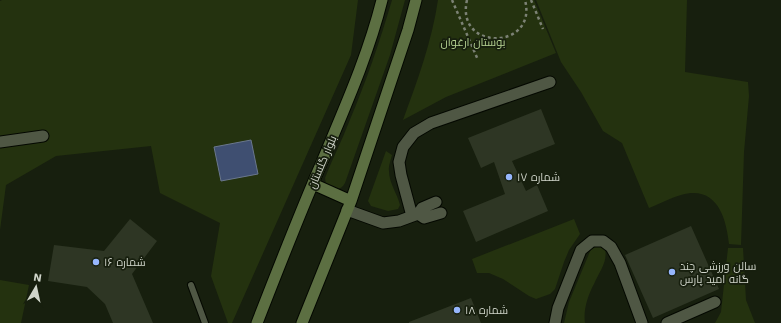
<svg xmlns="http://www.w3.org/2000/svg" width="781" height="323" font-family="'Work Sans',Cairo,sans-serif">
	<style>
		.green { fill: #24320f }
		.water { fill: #3f4f71; stroke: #6a778c }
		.building { fill: #2e3624 }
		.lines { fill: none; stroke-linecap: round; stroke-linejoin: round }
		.service-casing { stroke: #040800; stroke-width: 8 }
		.minor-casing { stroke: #040800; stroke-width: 13 }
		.secondary-casing { stroke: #040800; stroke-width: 13 }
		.path { stroke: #7c8275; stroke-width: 2.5; stroke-dasharray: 3 3; stroke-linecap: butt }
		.service { stroke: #4f5744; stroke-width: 6 }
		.minor { stroke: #4f5744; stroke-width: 11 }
		.secondary { stroke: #5c6f42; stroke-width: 11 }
		.poi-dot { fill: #96b6fd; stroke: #171f0e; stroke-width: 1.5 }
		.labels { text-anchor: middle; stroke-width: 3.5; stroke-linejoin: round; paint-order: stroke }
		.park-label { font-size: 11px; fill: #b5d292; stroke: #171f0e }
		.street-label { font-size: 11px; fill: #d0d5ca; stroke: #171f0e }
		.poi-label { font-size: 11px; fill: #d0d5ca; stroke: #171f0e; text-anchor: start }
	</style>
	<rect width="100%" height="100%" fill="#171f0e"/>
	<!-- green -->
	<path class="green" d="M 2,0 L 358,0 L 351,55 L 232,323 L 228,323 L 211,276 L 220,223 L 160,193 L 151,146 L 56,156 L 6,185 L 0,230 L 0,1 Z
		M 392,0 L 405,0 L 390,55 L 345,183 C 340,192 333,189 326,184 L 325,178 C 332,159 342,141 349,122 C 366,82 380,41 392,0 Z
		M 438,0 L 534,0 L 556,53 L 446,97 L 403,120 C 417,82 432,41 438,0 Z
		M 536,0 L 687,0 L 685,72 L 748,82 L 749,96 L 744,152 L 741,245 L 729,244 C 726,216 716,185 681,195 C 670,198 659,204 649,208 L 622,143 L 603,131 L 581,92 L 561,62 Z
		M 386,151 L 392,155 C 391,160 388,166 389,171 C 389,183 397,193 400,205 L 398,209 L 388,211 L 371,206 L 368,201 Z
		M 574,219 L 580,234 L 569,250 L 564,262 L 555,289 L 550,294 L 536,299 L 529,296 L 503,279 L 489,273 L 477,273 L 472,259 Z
		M 598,246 L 605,249 C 608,262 599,272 594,284 C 588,295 583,310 585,323 L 564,323 L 569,302 L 591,249 Z
		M 728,248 L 743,248 L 746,300 L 755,323 L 715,323 L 721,312 Z
		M 0,280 L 29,285 L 21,323 L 0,323 Z"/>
	<!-- water -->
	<path class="water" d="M 251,140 L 258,174 L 221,181 L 214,147 Z"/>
	<!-- building -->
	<path class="building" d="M 541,109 L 555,144 L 512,161 L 526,191 L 537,185 L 548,211 L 476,242 L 463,211 L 505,194 L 494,162 L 481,168 L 468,138 Z
		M 130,219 L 157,241 L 132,274 L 153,323 L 113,323 L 105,304 L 87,287 L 48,281 L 54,245 L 104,251 Z
		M 691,226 L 719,289 L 653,318 L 625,255 Z
		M 471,298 L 481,323 L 409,323 L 409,322 Z"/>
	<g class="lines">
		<defs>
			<path id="service" d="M 191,285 L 205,323"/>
			<path id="minor" d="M 0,142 L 43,136
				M 347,210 L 383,223 L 399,221 L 418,214 L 422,208 L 436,202
				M 418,214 L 424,218 L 441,213
				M 412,216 L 401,175 L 399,162 L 403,147 L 414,133 L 431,123 L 550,82
				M 555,323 L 558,308 L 581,250 L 592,241 L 603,241 L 611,247 L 620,263 L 642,323
				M 667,323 L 715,302"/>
			<path id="secondary" d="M 313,184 L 351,201
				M 257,323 C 278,269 299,215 322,162 C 344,109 368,56 382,0
				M 302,323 L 351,201 L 408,30 L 416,0"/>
		</defs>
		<!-- service casing -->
		<use href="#service" class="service-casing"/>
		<!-- minor casing -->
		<use href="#minor" class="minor-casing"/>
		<!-- secondary casing -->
		<use href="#secondary" class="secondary-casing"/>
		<!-- path -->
		<path class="path" d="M 452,0 L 478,60
			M 467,0 C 455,52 538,50 525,0
			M 531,0 L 543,29"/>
		<!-- service -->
		<use href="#service" class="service"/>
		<!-- minor -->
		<use href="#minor" class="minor"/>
		<!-- secondary -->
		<use href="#secondary" class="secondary"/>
	</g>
	<!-- markers -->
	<g class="poi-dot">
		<circle cx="509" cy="177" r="4"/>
		<circle cx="96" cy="262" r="4"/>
		<circle cx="672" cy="272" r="4"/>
		<circle cx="457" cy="310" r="4"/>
	</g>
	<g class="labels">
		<!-- park labels -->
		<g class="park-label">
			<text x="473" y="46">بوستان ارغوان</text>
		</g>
		<!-- street labels -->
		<g class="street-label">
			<text transform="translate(322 162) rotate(-67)" y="4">بلوار گلستان</text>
		</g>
		<!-- poi labels -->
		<g class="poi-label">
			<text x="517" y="181">شماره ۱۷</text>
			<text x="104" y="266">شماره ۱۶</text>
			<text x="680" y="270">سالن ورزشی چند<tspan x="680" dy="13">گانه امید پارس</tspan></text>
			<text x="465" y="314">شماره ۱۸</text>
		</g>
	</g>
	<!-- north arrow -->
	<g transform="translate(36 287) rotate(9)" stroke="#171f0e" stroke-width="3" paint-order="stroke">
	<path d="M0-3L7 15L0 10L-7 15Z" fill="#d0d5ca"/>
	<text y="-6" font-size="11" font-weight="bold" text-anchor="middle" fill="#d0d5ca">N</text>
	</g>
</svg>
